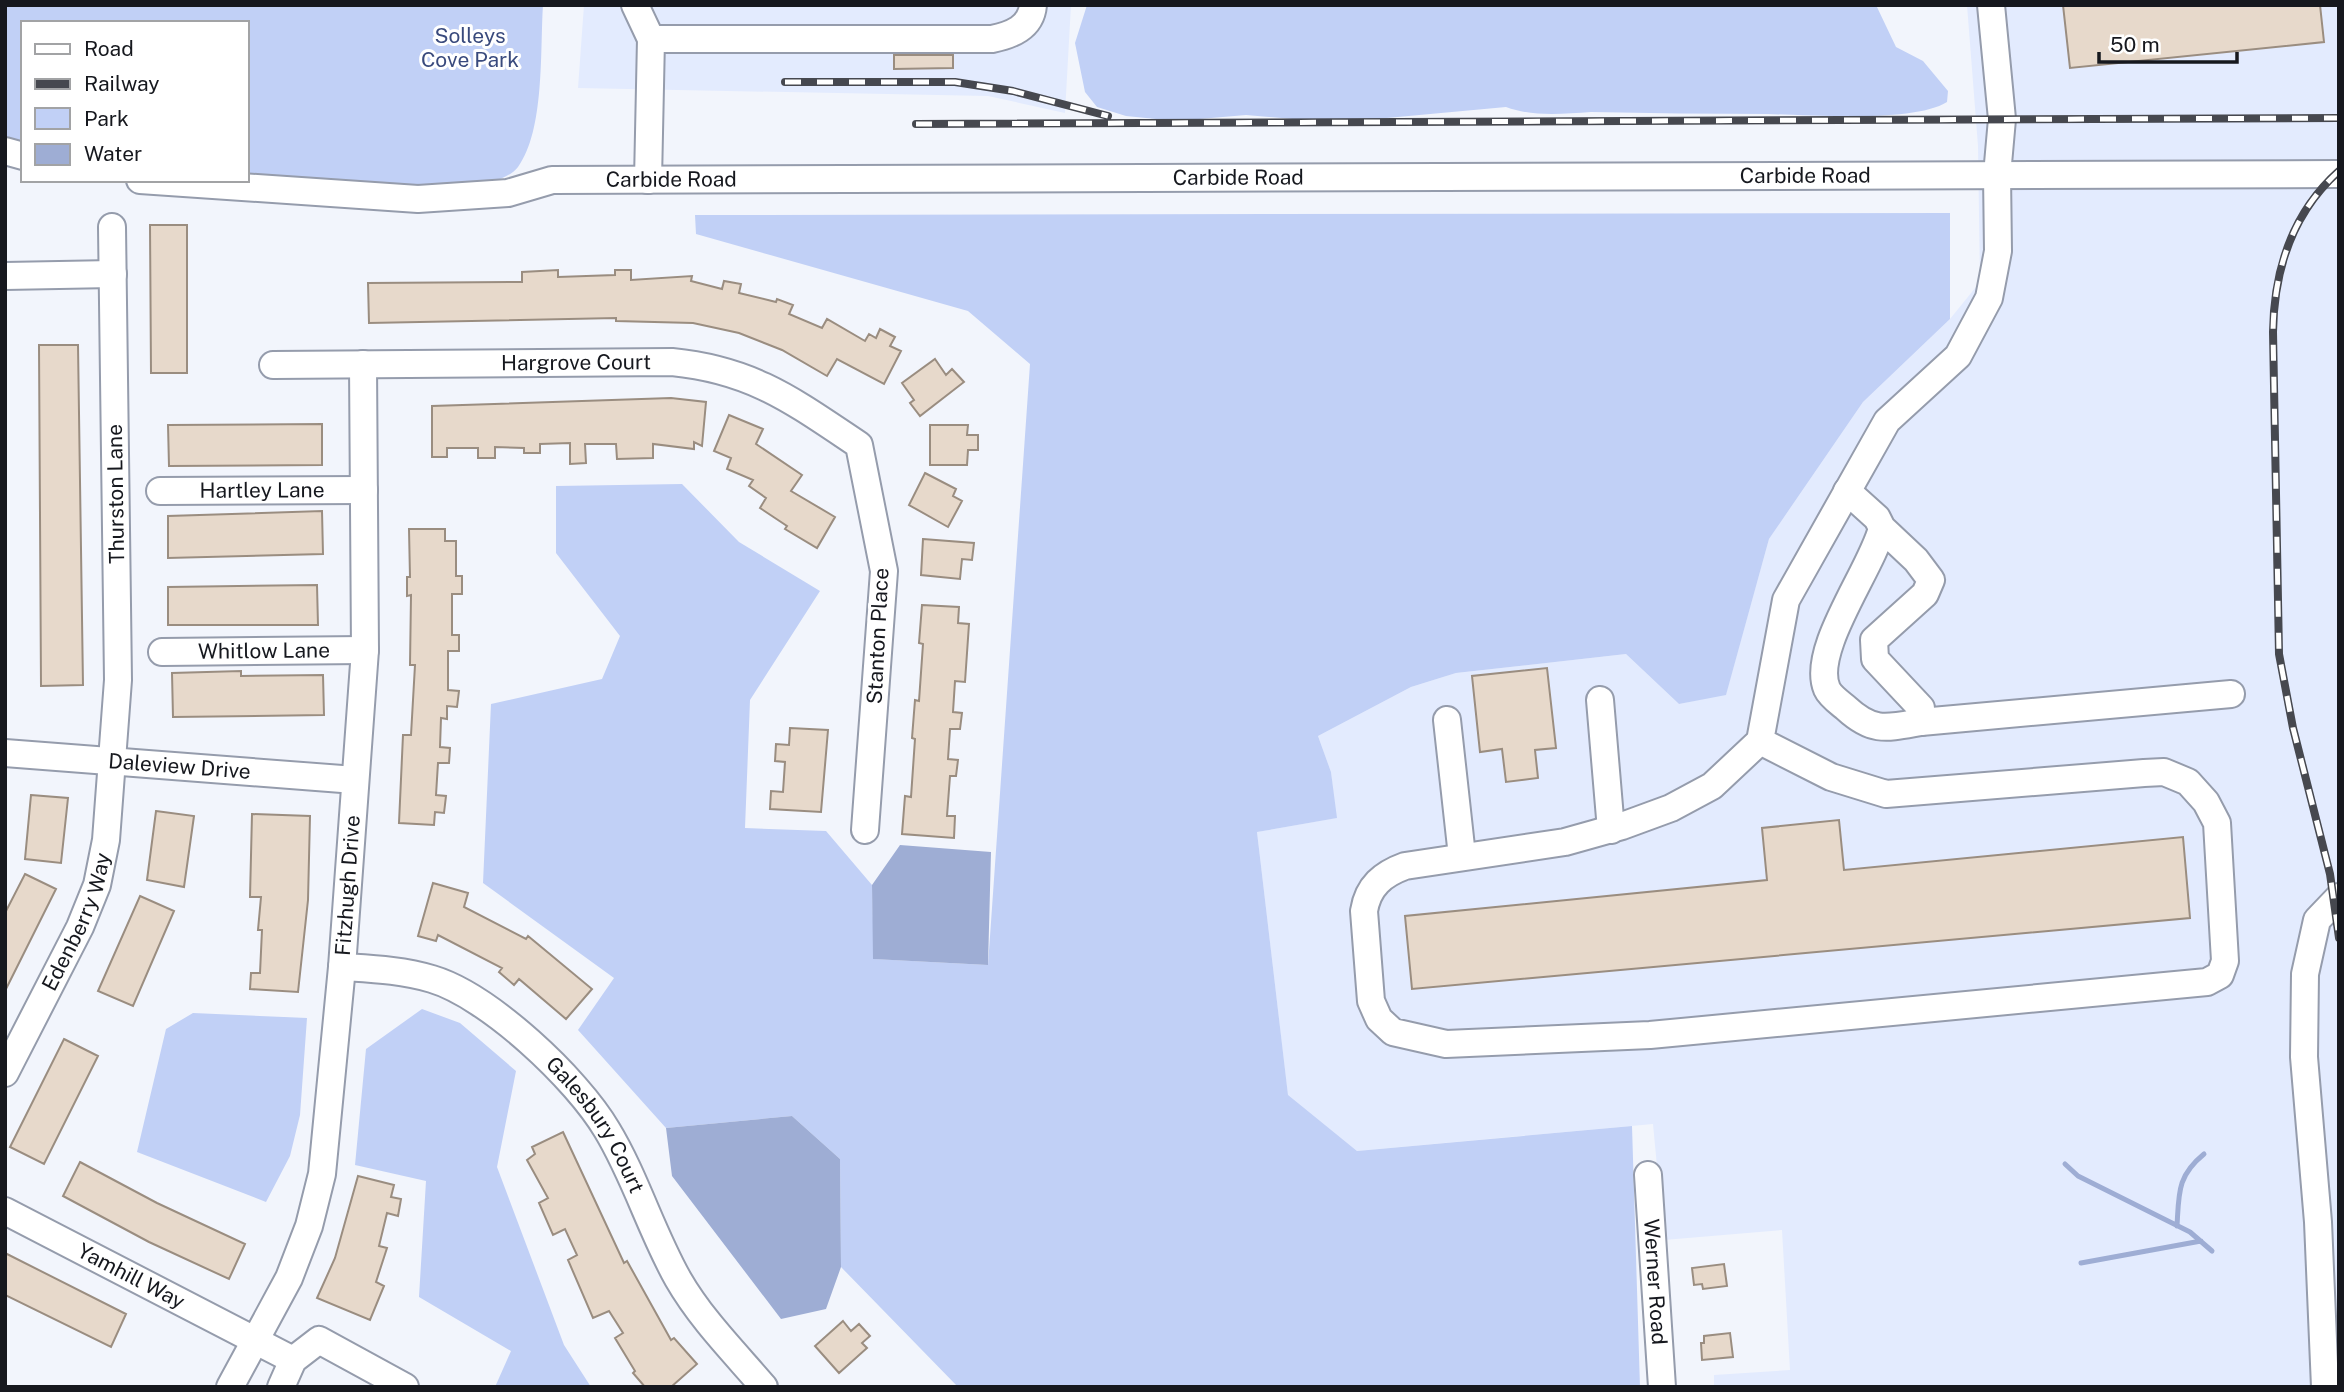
<svg xmlns="http://www.w3.org/2000/svg" width="2344" height="1392" font-family="'Public Sans',sans-serif">
	<style>
		.built { fill: #e3ebfe }
		.green { fill: #c1d0f6 }
		.water { fill: #9eadd4 }
		.lines { fill: none; stroke-linecap: round; stroke-linejoin: round }
		.stream { stroke: #9eadd4; stroke-width: 5 }
		.building { fill: #e7d9cb; stroke: #9a8d80; stroke-width: 2 }
		.minor-casing { stroke: #959cac; stroke-width: 30 }
		.minor { stroke: #fff; stroke-width: 26 }
		.rail-casing { stroke: #46484f; stroke-width: 8 }
		.rail { stroke: #fff; stroke-width: 5; stroke-dasharray: 16; stroke-linecap: butt }
		.labels { text-anchor: middle; stroke-width: 6; stroke-linejoin: round; paint-order: stroke }
		.park-label { font-size: 21px; fill: #394a7d; stroke: #fff }
		.street-label { font-size: 21px; fill: #16181e; stroke: #fff }
	</style>
	<rect width="100%" height="100%" fill="#f2f5fc"/>
	<!-- built -->
	<path class="built" d="M 584,5 L 1071,5 L 1065,113 L 988,96 L 578,88 Z
		M 1967,5 L 2339,5 L 2339,1387 L 1714,1387 L 1714,1375 L 1790,1370 L 1782,1230 L 1664,1240 L 1653,1124 L 1357,1151 L 1288,1096 L 1257,832 L 1336,818 L 1331,772 L 1318,736 L 1411,687 L 1456,673 L 1626,654 L 1679,704 L 1726,694 L 1769,539 L 1863,402 L 1950,319 L 1980,282 L 1978,146 Z"/>
	<!-- green -->
	<path class="green" d="M 5,5 L 543,5 C 540,50 545,130 518,167 C 487,207 299,182 247,178 L 247,23 L 23,23 L 23,141 L 5,137 Z
		M 1087,5 L 1876,5 L 1896,47 L 1923,61 L 1948,91 L 1947,102 C 1914,123 1809,115 1768,114 C 1709,114 1650,113 1591,112 C 1562,114 1533,117 1506,107 L 1376,119 L 1304,120 L 1246,115 L 1176,121 L 1126,116 L 1097,107 L 1085,92 L 1075,43 Z
		M 1950,213 L 1950,319 L 1863,402 L 1769,539 L 1726,695 L 1679,704 L 1626,654 L 1456,673 L 1411,687 L 1318,736 L 1331,772 L 1337,818 L 1257,832 L 1288,1095 L 1357,1151 L 1632,1126 L 1640,1387 L 958,1387 L 841,1267 L 840,1159 L 792,1116 L 666,1128 L 578,1030 L 614,978 L 483,883 L 491,704 L 602,679 L 620,636 L 556,553 L 556,486 L 682,484 L 739,542 L 820,591 L 750,700 L 745,828 L 826,831 L 872,885 L 874,959 L 988,965 L 1030,364 L 968,311 L 696,234 L 695,215 Z
		M 422,1009 L 460,1023 L 516,1071 L 497,1167 L 564,1345 L 591,1387 L 495,1387 L 511,1351 L 419,1297 L 426,1181 L 355,1165 L 366,1049 Z
		M 193,1013 L 307,1018 L 300,1115 L 290,1156 L 266,1202 L 137,1152 L 166,1029 Z"/>
	<!-- water -->
	<path class="water" d="M 900,845 L 991,852 L 988,965 L 873,959 L 872,885 Z
		M 792,1116 L 840,1159 L 841,1267 L 826,1309 L 781,1319 L 672,1176 L 666,1128 Z"/>
	<g class="lines">
		<!-- stream -->
		<path class="stream" d="M 2065,1164 L 2078,1176 L 2190,1232 L 2212,1251
			M 2177,1226 C 2179,1193 2177,1176 2204,1154
			M 2081,1263 L 2201,1241"/>
	</g>
	<!-- building -->
	<path class="building" d="M 2063,5 L 2320,5 L 2324,42 L 2070,68 Z
		M 894,55 L 953,55 L 953,68 L 894,69 Z
		M 150,225 L 187,225 L 187,373 L 151,373 Z
		M 558,270 L 558,277 L 615,275 L 615,270 L 631,270 L 631,280 L 692,276 L 691,281 L 722,289 L 724,281 L 741,284 L 739,293 L 776,302 L 777,299 L 793,305 L 789,314 L 822,328 L 827,319 L 865,341 L 869,334 L 876,338 L 880,329 L 895,337 L 890,346 L 901,351 L 884,384 L 837,359 L 827,376 L 782,350 L 739,333 L 693,323 L 616,321 L 616,318 L 369,323 L 368,283 L 522,282 L 522,272 Z
		M 39,345 L 78,345 L 83,685 L 41,686 Z
		M 935,359 L 946,375 L 952,369 L 964,382 L 920,416 L 910,403 L 914,400 L 902,383 Z
		M 671,398 L 706,402 L 702,446 L 694,442 L 694,449 L 653,444 L 653,458 L 617,459 L 616,444 L 585,444 L 586,463 L 570,464 L 570,443 L 540,444 L 540,453 L 524,453 L 524,448 L 495,447 L 495,458 L 478,458 L 478,448 L 447,448 L 447,457 L 432,457 L 432,406 Z
		M 729,415 L 763,429 L 756,444 L 802,475 L 791,491 L 835,517 L 817,548 L 785,529 L 787,526 L 760,508 L 766,498 L 749,486 L 753,480 L 727,469 L 731,458 L 714,451 Z
		M 322,424 L 322,465 L 169,466 L 168,425 Z
		M 930,425 L 968,425 L 967,435 L 978,435 L 978,450 L 968,450 L 967,465 L 930,465 Z
		M 925,473 L 956,489 L 953,496 L 962,501 L 948,527 L 909,505 Z
		M 322,511 L 323,554 L 168,558 L 168,516 Z
		M 409,529 L 445,529 L 445,541 L 456,541 L 456,576 L 462,576 L 462,594 L 452,594 L 452,635 L 459,635 L 459,651 L 448,651 L 448,690 L 459,691 L 457,707 L 447,706 L 447,719 L 441,718 L 440,747 L 450,748 L 449,763 L 438,763 L 436,795 L 446,796 L 444,813 L 435,812 L 434,825 L 399,823 L 403,735 L 411,735 L 415,665 L 410,665 L 411,595 L 407,596 L 407,577 L 410,577 Z
		M 923,539 L 974,543 L 972,560 L 962,559 L 960,579 L 921,575 Z
		M 317,585 L 318,625 L 168,625 L 168,587 Z
		M 922,605 L 959,607 L 958,623 L 969,624 L 965,682 L 955,681 L 953,712 L 962,713 L 960,729 L 950,729 L 948,759 L 958,760 L 956,776 L 950,776 L 947,816 L 955,816 L 954,838 L 902,834 L 905,796 L 911,797 L 915,739 L 912,738 L 915,700 L 919,701 L 923,644 L 919,643 Z
		M 1547,668 L 1556,748 L 1535,750 L 1538,778 L 1506,782 L 1502,749 L 1480,752 L 1472,676 Z
		M 241,671 L 241,676 L 323,675 L 324,715 L 173,717 L 172,673 Z
		M 790,728 L 828,730 L 821,812 L 770,809 L 771,791 L 783,792 L 785,762 L 775,761 L 776,744 L 789,745 Z
		M 31,795 L 68,798 L 61,863 L 25,859 Z
		M 156,811 L 194,816 L 184,887 L 147,880 Z
		M 252,814 L 310,816 L 308,900 L 298,992 L 250,989 L 251,973 L 260,973 L 262,930 L 258,930 L 261,897 L 250,897 Z
		M 1839,820 L 1844,870 L 2183,837 L 2190,918 L 1412,989 L 1405,916 L 1767,880 L 1762,828 Z
		M 25,874 L 56,889 L 5,991 L 5,913 Z
		M 433,883 L 468,893 L 464,907 L 526,939 L 528,936 L 592,989 L 566,1019 L 519,979 L 514,985 L 499,972 L 502,968 L 438,935 L 436,941 L 418,936 Z
		M 140,896 L 174,911 L 133,1006 L 98,991 Z
		M 64,1039 L 98,1056 L 44,1164 L 10,1147 Z
		M 563,1132 L 624,1263 L 627,1261 L 671,1340 L 674,1338 L 697,1364 L 671,1387 L 645,1387 L 633,1373 L 635,1371 L 615,1338 L 623,1333 L 609,1311 L 593,1318 L 568,1260 L 577,1255 L 565,1229 L 553,1235 L 539,1203 L 548,1198 L 527,1160 L 535,1154 L 532,1147 Z
		M 80,1162 L 157,1203 L 245,1244 L 229,1279 L 149,1242 L 63,1196 Z
		M 358,1176 L 394,1185 L 391,1197 L 401,1199 L 398,1216 L 387,1213 L 379,1246 L 387,1248 L 376,1282 L 384,1286 L 370,1320 L 317,1298 L 335,1258 Z
		M 5,1253 L 126,1314 L 111,1347 L 5,1295 Z
		M 1724,1264 L 1727,1286 L 1703,1289 L 1702,1284 L 1694,1285 L 1692,1268 Z
		M 843,1321 L 851,1331 L 859,1324 L 870,1336 L 862,1343 L 867,1348 L 839,1373 L 815,1346 Z
		M 1730,1333 L 1733,1357 L 1702,1360 L 1701,1343 L 1704,1343 L 1704,1336 Z"/>
	<g class="lines">
		<defs>
			<g id="minor">
				<path d="M 635,5 L 651,39 L 648,180"/>
				<path d="M 651,39 L 992,39 C 1011,35 1031,28 1033,5"/>
				<path d="M 5,151 L 23,156"/>
				<path id="s1" d="M 140,180 L 418,199 L 508,193 L 552,180 L 2339,174"/>
				<path d="M 5,276 L 113,274"/>
				<path id="s2" d="M 273,365 L 672,362 C 753,370 793,401 859,445 L 884,571 L 865,830"/>
				<path id="s3" d="M 160,491 L 364,490"/>
				<path d="M 1847,491 L 1877,518 L 1882,528 C 1872,569 1810,650 1827,689 C 1830,696 1840,703 1846,708 C 1873,733 1887,728 1921,722 L 1921,708 L 1875,659 L 1874,640 L 1925,594 L 1931,580 L 1916,560 L 1882,528"/>
				<path id="s4" d="M 162,652 L 365,650"/>
				<path d="M 1600,700 L 1611,830"/>
				<path d="M 1447,720 L 1462,856"/>
				<path d="M 1921,722 L 2231,694"/>
				<path d="M 1760,741 L 1831,777 L 1886,794 L 2144,773 L 2164,772 L 2188,782 L 2206,802 L 2217,823 L 2225,961 L 2220,975 L 2207,982 L 1650,1035 L 1446,1044 L 1393,1032 L 1379,1019 L 1371,1001 L 1364,911 C 1368,886 1383,874 1405,866 L 1565,842 L 1622,826 L 1671,808 L 1712,786 L 1760,741 L 1786,600 L 1887,421 L 1958,356 L 1989,298 L 1998,251 L 1997,175 L 2002,119 L 1991,5"/>
				<path id="s5" d="M 5,753 L 355,780"/>
				<path id="s6" d="M 342,967 C 373,969 402,970 432,979 C 489,996 577,1079 607,1130 C 635,1176 651,1231 678,1279 C 701,1319 734,1352 764,1387"/>
				<path id="s7" d="M 5,1073 L 80,927 L 97,885 L 106,840 L 118,680 L 112,227"/>
				<path id="s8" d="M 1648,1175 L 1662,1387"/>
				<path id="s9" d="M 5,1211 L 293,1360"/>
				<path id="s10" d="M 230,1387 L 289,1278 L 309,1226 L 322,1174 L 342,967 L 365,650 L 363,364"/>
				<path d="M 281,1387 L 293,1360 L 319,1340 L 405,1387"/>
				<path d="M 2325,1387 L 2318,1222 L 2304,1057 L 2305,974 L 2317,920 L 2339,897"/>
			</g>
		</defs>
		<!-- minor casing -->
		<use href="#minor" class="minor-casing"/>
		<!-- minor -->
		<use href="#minor" class="minor"/>
		<defs>
			<path id="rail" d="M 785,82 L 955,82 L 1013,91 L 1108,116
				M 916,124 L 2339,118
				M 2339,171 C 2292,213 2274,270 2273,332 L 2279,654 L 2293,728 L 2330,874 L 2339,938"/>
		</defs>
		<!-- rail casing -->
		<use href="#rail" class="rail-casing"/>
		<!-- rail -->
		<use href="#rail" class="rail"/>
	</g>
	<g class="labels">
		<!-- park labels -->
		<g class="park-label">
			<text x="470" y="43">Solleys<tspan x="470" dy="24">Cove Park</tspan></text>
		</g>
		<!-- street labels -->
		<g class="street-label">
			<text dy="7" stroke="none"><textPath href="#s1" startOffset="1668">Carbide Road</textPath></text>
			<text dy="7" stroke="none"><textPath href="#s1" startOffset="1101">Carbide Road</textPath></text>
			<text dy="7" stroke="none"><textPath href="#s1" startOffset="534">Carbide Road</textPath></text>
			<text dy="7" stroke="none"><textPath href="#s2" startOffset="303">Hargrove Court</textPath></text>
			<text dy="7" stroke="none"><textPath href="#s3" startOffset="102">Hartley Lane</textPath></text>
			<text transform="translate(116 494) rotate(-91)" y="7">Thurston Lane</text>
			<text transform="translate(878 636) rotate(-87)" y="7">Stanton Place</text>
			<text dy="7" stroke="none"><textPath href="#s4" startOffset="102">Whitlow Lane</textPath></text>
			<text dy="7" stroke="none"><textPath href="#s5" startOffset="175">Daleview Drive</textPath></text>
			<text dy="7" stroke="none"><textPath href="#s10" startOffset="523">Fitzhugh Drive</textPath></text>
			<text dy="7" stroke="none"><textPath href="#s7" startOffset="168">Edenberry Way</textPath></text>
			<text dy="7" stroke="none"><textPath href="#s6" startOffset="315">Galesbury Court</textPath></text>
			<text dy="7" stroke="none"><textPath href="#s9" startOffset="142">Yamhill Way</textPath></text>
			<text dy="7" stroke="none"><textPath href="#s8" startOffset="107">Werner Road</textPath></text>
		</g>
	</g>
	<!-- border -->
	<rect width="2344" height="1392" fill="none" stroke="#16181e" stroke-width="14"/>
	<!-- legend -->
	<rect x="21" y="21" width="228" height="161" fill="#ffffff" stroke="#a2a3a5" stroke-width="2"/>
	<rect x="35" y="44" width="35" height="10" fill="#ffffff" stroke="#a2a3a5" stroke-width="2"/>
	<text x="84" y="56" font-size="21" fill="#16181e">Road</text>
	<rect x="35" y="79" width="35" height="10" fill="#46484f" stroke="#a2a3a5" stroke-width="2"/>
	<text x="84" y="91" font-size="21" fill="#16181e">Railway</text>
	<rect x="35" y="108" width="35" height="21" fill="#c1d0f6" stroke="#a2a3a5" stroke-width="2"/>
	<text x="84" y="126" font-size="21" fill="#16181e">Park</text>
	<rect x="35" y="144" width="35" height="21" fill="#9eadd4" stroke="#a2a3a5" stroke-width="2"/>
	<text x="84" y="161" font-size="21" fill="#16181e">Water</text>
	<!-- scale -->
	<path d="M2099 52v10h138v-10" fill="none" stroke="#16181e" stroke-width="3.5"/>
	<text x="2110" y="52" font-size="21" fill="#16181e" stroke="#ffffff" stroke-width="5" paint-order="stroke">50 m</text>
</svg>
